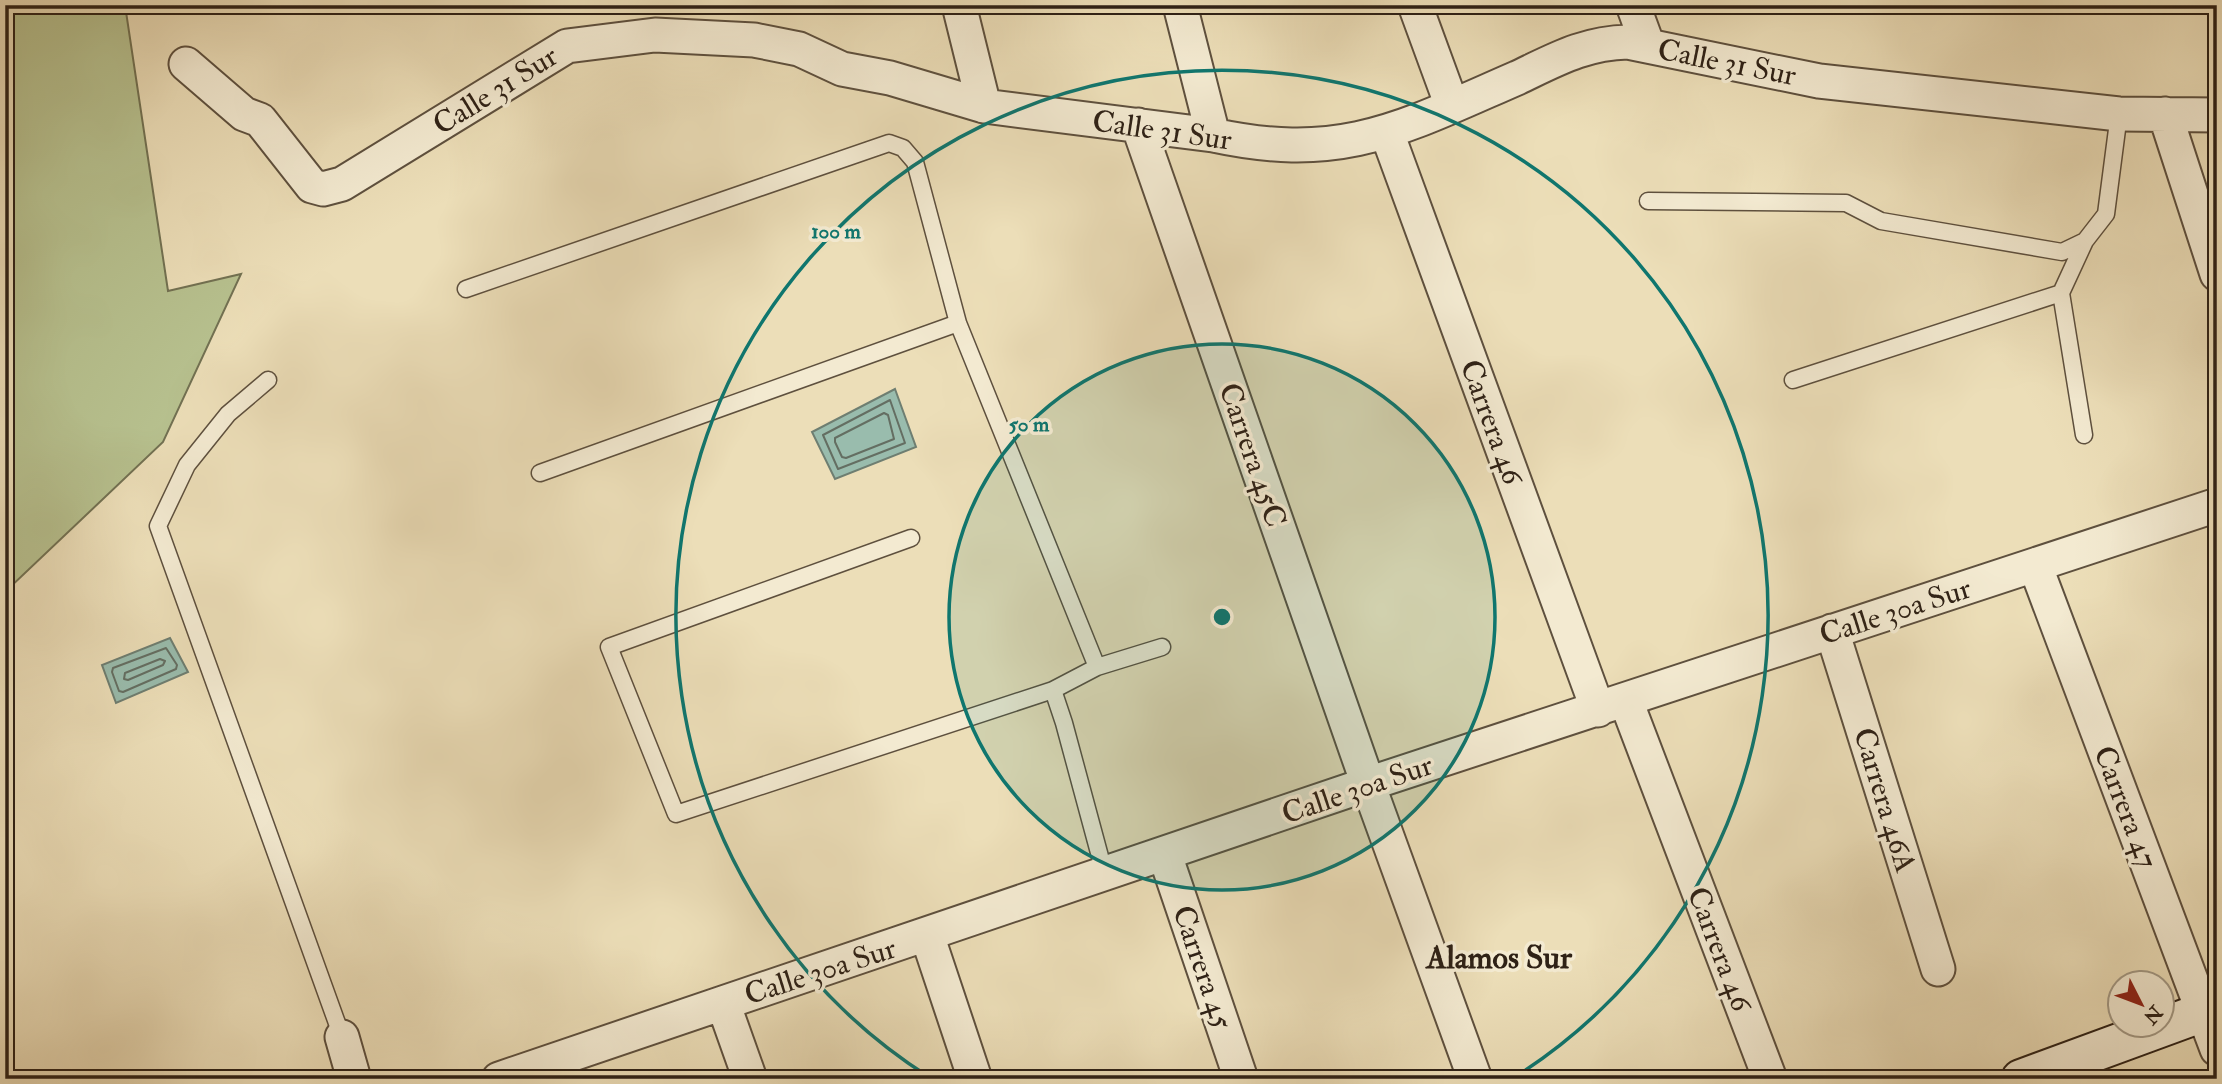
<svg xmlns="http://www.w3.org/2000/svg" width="2222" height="1084" font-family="'IM FELL Double Pica',serif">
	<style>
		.green { fill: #b7c18f; stroke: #727152; stroke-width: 2 }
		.water { fill: #99bcad; stroke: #6e7e71; stroke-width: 2 }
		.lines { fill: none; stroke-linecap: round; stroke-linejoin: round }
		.shore { stroke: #646e62; stroke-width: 2 }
		.lane-casing { stroke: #5e503e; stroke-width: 19 }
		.street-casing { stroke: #5e503e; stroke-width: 37 }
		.secondary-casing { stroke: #2e2116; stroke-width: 42 }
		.lane { stroke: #f3ead1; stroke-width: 16 }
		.street { stroke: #f3ead1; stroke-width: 33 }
		.secondary { stroke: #f3ead1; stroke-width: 38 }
		.ring { fill: none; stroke: #0f766e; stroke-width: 3.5 }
		.labels { text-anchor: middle; stroke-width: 7; stroke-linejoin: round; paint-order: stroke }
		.street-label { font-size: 30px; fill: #2e2116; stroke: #f3ead1 }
		.neighbourhood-label { font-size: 32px; font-weight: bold; fill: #2e2116; stroke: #f3ead1 }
		.centre { fill: #0f766e; stroke: #f3ead1; stroke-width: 3.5 }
		.ring-label { font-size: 21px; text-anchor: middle; font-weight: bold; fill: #0f766e; stroke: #f3ead1; stroke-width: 7; stroke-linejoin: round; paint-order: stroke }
	</style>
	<rect width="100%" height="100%" fill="#ecdeb8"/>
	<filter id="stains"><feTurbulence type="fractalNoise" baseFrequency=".00286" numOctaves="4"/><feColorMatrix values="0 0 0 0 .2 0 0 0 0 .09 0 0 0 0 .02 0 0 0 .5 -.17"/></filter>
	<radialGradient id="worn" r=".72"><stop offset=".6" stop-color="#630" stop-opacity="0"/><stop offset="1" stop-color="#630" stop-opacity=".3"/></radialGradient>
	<!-- green -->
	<path class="green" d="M 5,5 L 125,5 L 168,291 L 241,274 L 163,442 L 5,592 Z"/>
	<!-- water -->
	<path class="water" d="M 895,389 L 916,447 L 835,479 L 812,432 Z
		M 170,638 L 188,672 L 116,703 L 102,665 Z"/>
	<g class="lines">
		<!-- shore -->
		<path class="shore" d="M 890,400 L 905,443 L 838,469 L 823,435 Z
			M 884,413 L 888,415 L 894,439 L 846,458 L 842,457 L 835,442 L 835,438 Z
			M 166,648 L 177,665 L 176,669 L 123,692 L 119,691 L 112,672 L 113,668 Z
			M 160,659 L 165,661 L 163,665 L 128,680 L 124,679 L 125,673 Z"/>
		<defs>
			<path id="lane" d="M 1648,201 L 1846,203 L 1881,221 L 2062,252 L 2085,241 L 2106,214 L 2119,114
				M 466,289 L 889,143 L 903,148 L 915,162 L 958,323 L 1097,667
				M 2061,293 L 2084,435
				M 268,380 L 228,414 L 187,465 L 158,526 L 342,1037
				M 1793,380 L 2061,293 L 2085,241
				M 540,473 L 958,323
				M 911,538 L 609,647 L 676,814 L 1053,690 L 1097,667 L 1162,647
				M 1053,690 L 1064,723 L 1105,875"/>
			<path id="street" d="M 959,5 L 984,106
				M 1180,5 L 1213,135
				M 1415,5 L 1452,106
				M 1633,5 L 1648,46
				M 186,64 L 244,114 L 260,120 L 312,186 L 323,189 L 342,184 L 567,46 L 655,35 L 754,40 L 799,49 L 842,69 L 890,78 L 984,106 L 1213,135 C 1342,163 1402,128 1517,78 C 1555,60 1584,43 1628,42 L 1819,81 L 2119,114 L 2217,115
				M 2165,114 L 2217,274
				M 1138,125 L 1368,784 L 1475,1079
				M 1387,133 L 1598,710
				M 2035,565 L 2217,1049
				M 1832,631 L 1938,969
				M 1626,701 L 1770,1079
				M 1165,855 L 1241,1079
				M 927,935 L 975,1079
				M 723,1003 L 750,1079
				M 342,1037 L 354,1079
				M 499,1079 L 1368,784 L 2217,505"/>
			<path id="secondary" d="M 2021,1079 L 2217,1007"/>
		</defs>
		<!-- lane casing -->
		<use href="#lane" class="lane-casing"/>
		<!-- street casing -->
		<use href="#street" class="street-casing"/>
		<!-- secondary casing -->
		<use href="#secondary" class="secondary-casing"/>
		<!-- lane -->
		<use href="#lane" class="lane"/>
		<!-- street -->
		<use href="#street" class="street"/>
		<!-- secondary -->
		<use href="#secondary" class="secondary"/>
	</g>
	<!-- distance rings -->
	<circle cx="1222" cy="617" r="273" fill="#0f766e" fill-opacity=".12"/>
	<g class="ring">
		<circle cx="1222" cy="617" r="273"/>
		<path d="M929 1077A546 546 0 1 1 1515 1077"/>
	</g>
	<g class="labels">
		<!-- street labels -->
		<g class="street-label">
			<text transform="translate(1727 62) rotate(11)" y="10">Calle 31 Sur</text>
			<text transform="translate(495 90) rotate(-32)" y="10">Calle 31 Sur</text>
			<text transform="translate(1162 130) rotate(8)" y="10">Calle 31 Sur</text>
			<text transform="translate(1492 422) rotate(70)" y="10">Carrera 46</text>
			<text transform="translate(1253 455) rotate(71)" y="10">Carrera 45C</text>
			<text transform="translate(1895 611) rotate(-18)" y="10">Calle 30a Sur</text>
			<text transform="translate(1357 789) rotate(-19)" y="10">Calle 30a Sur</text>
			<text transform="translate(1885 800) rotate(73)" y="10">Carrera 46A</text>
			<text transform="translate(2126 807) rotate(69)" y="10">Carrera 47</text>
			<text transform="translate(1720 949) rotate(69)" y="10">Carrera 46</text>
			<text transform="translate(1203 967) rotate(71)" y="10">Carrera 45</text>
			<text transform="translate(820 971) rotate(-18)" y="10">Calle 30a Sur</text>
		</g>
		<!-- neighbourhood labels -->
		<g class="neighbourhood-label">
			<text x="1499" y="968">Alamos Sur</text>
		</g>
	</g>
	<circle cx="1222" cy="617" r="10" class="centre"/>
	<g class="ring-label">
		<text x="836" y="238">100 m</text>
		<text x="1029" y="431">50 m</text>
	</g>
	<!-- margin -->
	<rect width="2222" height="1084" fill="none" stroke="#ecdeb8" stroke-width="28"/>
	<rect x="7" y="7" width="2208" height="1070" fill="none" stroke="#2e2116" stroke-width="3.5"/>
	<rect x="14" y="14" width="2194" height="1056" fill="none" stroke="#2e2116" stroke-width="2"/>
	<!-- north arrow -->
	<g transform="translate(2141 1004) rotate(132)"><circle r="33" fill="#f3ead1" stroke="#a49a86" stroke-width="2"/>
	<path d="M0-5L12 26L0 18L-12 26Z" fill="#8f2418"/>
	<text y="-10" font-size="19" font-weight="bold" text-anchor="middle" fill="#2e2116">N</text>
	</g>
	<rect width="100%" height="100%" filter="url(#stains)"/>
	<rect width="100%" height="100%" fill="url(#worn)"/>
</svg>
